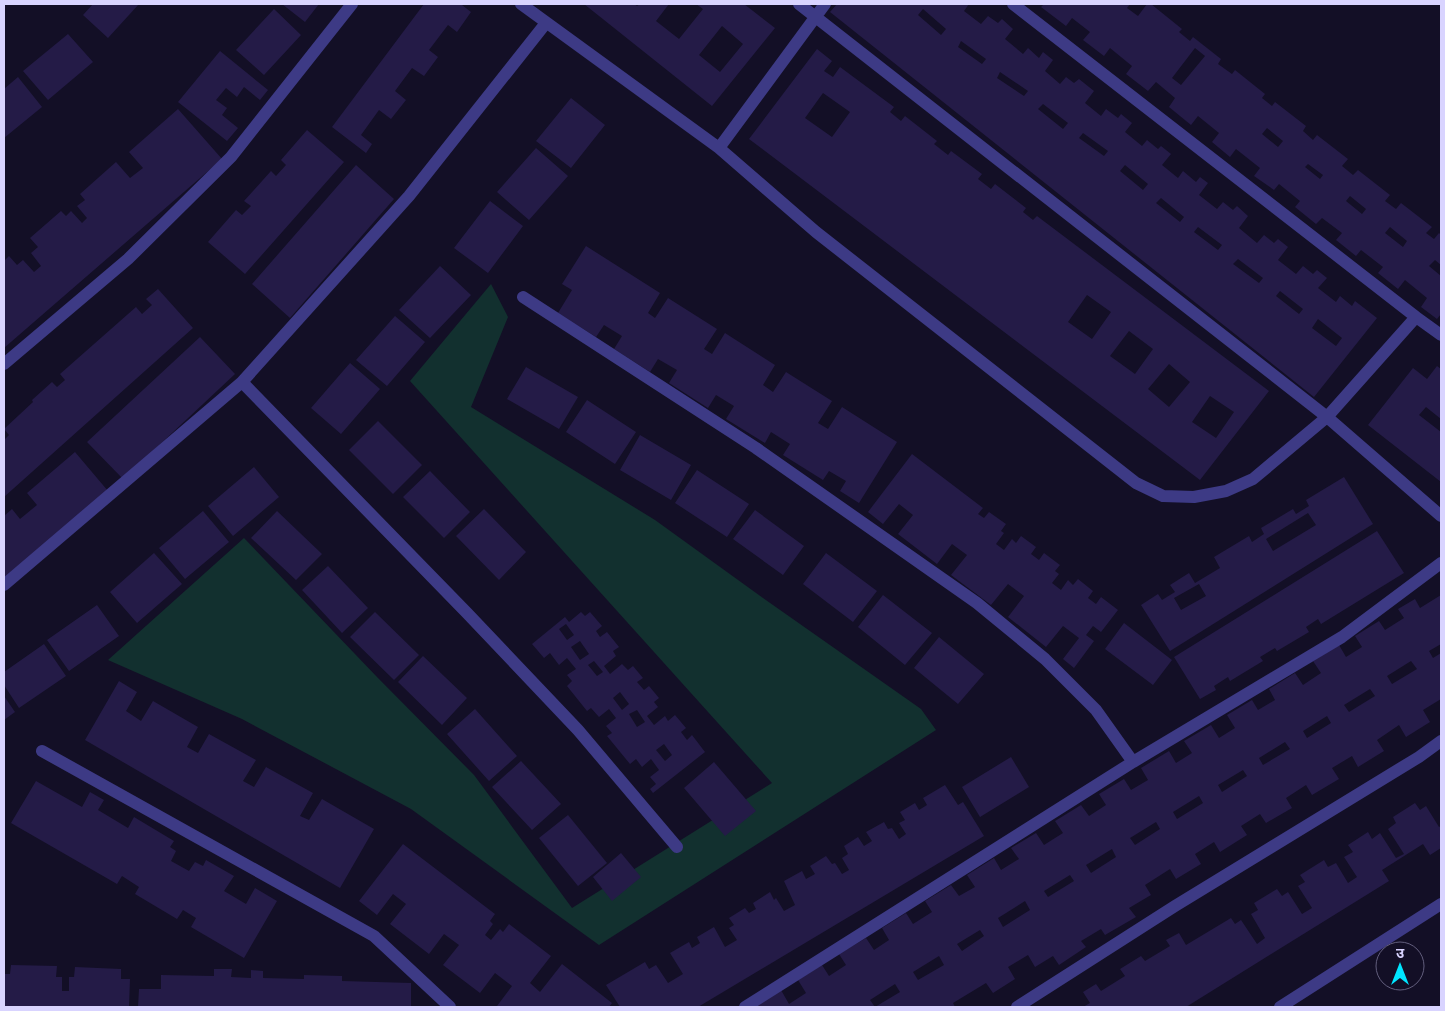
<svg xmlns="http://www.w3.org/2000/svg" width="1445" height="1011" font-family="'Golos Text','Noto Sans Devanagari',sans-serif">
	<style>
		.green { fill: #12302f }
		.building { fill: #241b47; fill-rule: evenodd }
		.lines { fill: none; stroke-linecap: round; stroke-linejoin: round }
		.street { stroke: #3d3a85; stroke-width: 12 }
	</style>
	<rect width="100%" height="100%" fill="#130f26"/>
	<!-- green -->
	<path class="green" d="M 491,284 L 508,317 L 471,407 L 655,520 L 763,598 L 921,709 L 936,730 L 599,945 L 411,809 L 242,719 L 108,660 L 244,538 L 377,677 L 474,775 L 572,908 L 772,783 L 410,381 Z"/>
	<!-- building -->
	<path class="building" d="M 93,4 L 139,4 L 108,38 L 83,15 Z
		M 282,4 L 319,4 L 305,22 Z
		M 424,4 L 463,4 L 462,5 L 471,12 L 457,32 L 448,25 L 429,50 L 438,57 L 424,76 L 412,68 L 395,91 L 406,100 L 391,119 L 379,110 L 361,135 L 372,144 L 366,153 L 332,127 Z
		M 584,4 L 634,4 L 637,6 L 640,4 L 669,4 L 656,21 L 679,39 L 703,9 L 696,4 L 744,4 L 775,28 L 712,106 ZM 722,26 L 743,44 L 720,72 L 699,55 Z
		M 837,4 L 969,4 L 964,11 L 981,24 L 988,16 L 998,23 L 1002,19 L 1013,29 L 1005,39 L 1023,54 L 1028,48 L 1039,58 L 1043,52 L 1053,60 L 1045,71 L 1060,84 L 1066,77 L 1074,83 L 1079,79 L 1094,91 L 1085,103 L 1101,116 L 1106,109 L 1118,118 L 1121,114 L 1132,123 L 1125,132 L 1142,146 L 1147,140 L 1158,149 L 1161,146 L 1171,154 L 1162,165 L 1178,178 L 1183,171 L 1196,182 L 1200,177 L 1208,183 L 1199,195 L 1217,209 L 1223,202 L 1233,210 L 1237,206 L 1248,216 L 1239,228 L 1257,243 L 1264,235 L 1274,243 L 1278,239 L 1288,247 L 1278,260 L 1296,274 L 1303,266 L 1313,274 L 1317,270 L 1327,278 L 1318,288 L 1336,302 L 1340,296 L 1352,306 L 1355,301 L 1377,318 L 1314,397 L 830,12 ZM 923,9 L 946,29 L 941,35 L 918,15 ZM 961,41 L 986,59 L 982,64 L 958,47 ZM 1000,72 L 1028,91 L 1024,96 L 997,78 ZM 1043,104 L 1068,123 L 1063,129 L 1038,109 ZM 1083,133 L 1108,151 L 1104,156 L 1079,138 ZM 1125,165 L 1148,184 L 1143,190 L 1120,171 ZM 1161,198 L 1184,217 L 1180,222 L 1156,203 ZM 1198,227 L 1222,245 L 1218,250 L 1194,232 ZM 1238,259 L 1263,278 L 1259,283 L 1233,264 ZM 1280,291 L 1303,309 L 1299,314 L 1276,296 ZM 1318,319 L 1342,338 L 1336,346 L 1312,328 Z
		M 1044,4 L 1130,4 L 1127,8 L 1138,16 L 1147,4 L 1151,4 L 1182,29 L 1179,32 L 1190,41 L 1193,37 L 1221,59 L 1218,64 L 1232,74 L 1235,70 L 1265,94 L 1262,98 L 1272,106 L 1275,102 L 1306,126 L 1303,131 L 1313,140 L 1317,135 L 1348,159 L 1342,166 L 1353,175 L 1358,170 L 1390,195 L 1385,201 L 1396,209 L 1401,203 L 1432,227 L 1426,233 L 1434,239 L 1439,233 L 1441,235 L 1441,265 L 1435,260 L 1429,266 L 1441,276 L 1441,314 L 1437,319 L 1421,307 L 1427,298 L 1405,280 L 1398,289 L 1378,273 L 1383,267 L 1361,250 L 1356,256 L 1336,240 L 1342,233 L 1322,218 L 1316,224 L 1295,207 L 1300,201 L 1279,184 L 1274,190 L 1254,176 L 1260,168 L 1236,149 L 1230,157 L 1212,142 L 1219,133 L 1198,116 L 1191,125 L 1169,107 L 1175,98 L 1156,82 L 1148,91 L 1126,74 L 1132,66 L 1110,48 L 1104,56 L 1083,40 L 1090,32 L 1072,18 L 1066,26 L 1041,7 ZM 1195,48 L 1205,56 L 1181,85 L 1172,78 ZM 1267,128 L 1283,141 L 1278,147 L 1262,134 ZM 1308,164 L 1323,175 L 1320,179 L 1305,167 ZM 1350,196 L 1366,209 L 1362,214 L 1346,201 ZM 1390,227 L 1407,241 L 1403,247 L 1385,233 Z
		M 274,9 L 301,35 L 264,75 L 236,50 Z
		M 68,34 L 93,62 L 48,100 L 23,71 Z
		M 817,49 L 832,61 L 824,71 L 833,77 L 840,67 L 894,107 L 890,112 L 901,121 L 905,116 L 937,141 L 934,144 L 948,155 L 951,151 L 982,174 L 978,179 L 991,189 L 995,184 L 1026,208 L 1023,212 L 1033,220 L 1037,216 L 1269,391 L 1200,480 L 749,139 ZM 823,93 L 850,112 L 832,137 L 805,118 ZM 1087,295 L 1111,312 L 1092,339 L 1068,322 ZM 1129,331 L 1153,349 L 1135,374 L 1110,356 ZM 1169,364 L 1190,382 L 1169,407 L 1148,389 ZM 1210,396 L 1234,412 L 1216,438 L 1192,422 Z
		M 220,51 L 268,90 L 260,100 L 244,87 L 237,97 L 226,88 L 216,100 L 227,108 L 222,115 L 238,128 L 227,141 L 178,102 Z
		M 18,77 L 42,107 L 4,138 L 4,89 Z
		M 571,98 L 605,125 L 571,168 L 536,141 Z
		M 178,109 L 222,159 L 4,348 L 4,261 L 9,256 L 17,265 L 23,260 L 34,272 L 41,266 L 31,253 L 38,247 L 30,238 L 61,211 L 66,216 L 71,211 L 82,223 L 87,218 L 77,206 L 85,200 L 80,194 L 116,162 L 130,178 L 143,168 L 129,152 Z
		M 307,130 L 344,162 L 245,274 L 208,242 L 236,210 L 242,215 L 251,206 L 244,201 L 271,171 L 276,176 L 286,165 L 281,160 Z
		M 536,148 L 568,176 L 529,220 L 497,192 Z
		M 356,165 L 394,199 L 290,318 L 252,284 Z
		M 490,201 L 523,226 L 488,273 L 454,248 Z
		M 586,246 L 660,293 L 648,313 L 655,318 L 668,298 L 717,329 L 704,349 L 712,354 L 725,333 L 775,365 L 763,385 L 773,392 L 786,372 L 832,401 L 818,423 L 828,429 L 842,407 L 897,442 L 859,503 L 840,491 L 846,481 L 829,471 L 823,480 L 783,455 L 790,444 L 771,432 L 765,443 L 726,419 L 734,406 L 716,395 L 708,408 L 669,383 L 677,370 L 658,359 L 650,372 L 614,349 L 622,336 L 604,325 L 596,337 L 558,313 L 572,290 L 562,284 Z
		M 440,266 L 471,295 L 430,338 L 399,310 Z
		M 158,289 L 193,328 L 4,497 L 4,440 L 9,435 L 4,429 L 33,402 L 32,400 L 52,382 L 57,387 L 65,380 L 60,374 L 136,307 L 142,314 L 152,305 L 146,299 Z
		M 395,316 L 425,342 L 387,386 L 356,360 Z
		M 200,337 L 235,374 L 123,479 L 87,442 Z
		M 350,363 L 380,389 L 341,434 L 311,408 Z
		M 1437,366 L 1441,369 L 1441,419 L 1426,407 L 1419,415 L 1441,432 L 1441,482 L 1368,425 L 1413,368 L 1427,379 Z
		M 526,367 L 578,397 L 559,429 L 507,399 Z
		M 587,400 L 636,432 L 615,464 L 566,432 Z
		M 378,421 L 422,465 L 393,494 L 349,450 Z
		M 640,435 L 691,465 L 671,500 L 620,470 Z
		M 75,452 L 108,491 L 4,579 L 4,516 L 12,509 L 20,519 L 37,505 L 27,493 Z
		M 912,454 L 983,508 L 978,514 L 984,518 L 989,512 L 1006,524 L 1001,531 L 1004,533 L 996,544 L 1004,550 L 1012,539 L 1016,543 L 1021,536 L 1036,547 L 1031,554 L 1039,560 L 1044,553 L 1060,565 L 1055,571 L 1059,574 L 1052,583 L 1061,590 L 1068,580 L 1073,585 L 1078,579 L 1093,591 L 1088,598 L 1096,604 L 1101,597 L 1118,610 L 1101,632 L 1093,626 L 1086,635 L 1094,641 L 1074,668 L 1063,659 L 1079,638 L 1063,626 L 1046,647 L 1008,617 L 1024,596 L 1008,584 L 991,605 L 951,575 L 967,555 L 952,544 L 937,564 L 898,534 L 913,515 L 899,504 L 883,524 L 868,512 Z
		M 254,467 L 279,497 L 233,536 L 208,506 Z
		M 697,470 L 749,504 L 727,537 L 675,503 Z
		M 430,471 L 470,512 L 444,538 L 403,497 Z
		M 1344,477 L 1373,524 L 1170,651 L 1141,605 L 1158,594 L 1162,600 L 1175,592 L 1170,585 L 1189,573 L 1195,583 L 1220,568 L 1214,557 L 1249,536 L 1252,542 L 1264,534 L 1261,528 L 1293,509 L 1296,514 L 1309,506 L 1306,500 ZM 1308,513 L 1316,525 L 1273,551 L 1266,539 ZM 1199,584 L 1206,596 L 1181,610 L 1174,598 Z
		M 484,509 L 526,552 L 499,580 L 456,536 Z
		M 755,510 L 804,546 L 783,575 L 733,539 Z
		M 203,511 L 229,542 L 185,579 L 159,548 Z
		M 277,511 L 322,554 L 296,580 L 251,538 Z
		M 1377,531 L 1404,573 L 1321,624 L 1318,619 L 1306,627 L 1309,632 L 1277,651 L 1275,648 L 1260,657 L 1263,661 L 1230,681 L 1228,677 L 1214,686 L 1216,690 L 1200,699 L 1174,657 Z
		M 154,553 L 182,584 L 137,623 L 110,592 Z
		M 826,553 L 877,591 L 853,622 L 803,584 Z
		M 328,566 L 368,608 L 342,633 L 302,590 Z
		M 883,595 L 932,633 L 905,665 L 858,627 Z
		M 1441,595 L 1441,644 L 1429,651 L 1433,658 L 1441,653 L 1441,699 L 1423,710 L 1430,722 L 1406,737 L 1399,725 L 1377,740 L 1384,751 L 1358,767 L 1352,756 L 1332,768 L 1339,779 L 1312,795 L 1306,785 L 1286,798 L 1292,808 L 1266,823 L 1260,814 L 1241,826 L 1247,835 L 1220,852 L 1214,842 L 1195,854 L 1201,864 L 1176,879 L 1170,869 L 1145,885 L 1151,895 L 1129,908 L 1136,917 L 1105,935 L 1101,929 L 1081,941 L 1086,947 L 1059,965 L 1053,956 L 1035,967 L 1028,955 L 1008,967 L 1015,979 L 993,993 L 986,983 L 953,1003 L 955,1007 L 754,1007 L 781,990 L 789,1004 L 806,993 L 798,980 L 822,965 L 829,976 L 846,965 L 839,954 L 866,938 L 874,950 L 889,940 L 882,928 L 906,913 L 913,924 L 932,912 L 925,901 L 951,885 L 959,896 L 975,887 L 967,875 L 994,858 L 1001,870 L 1019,859 L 1011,848 L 1036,833 L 1044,845 L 1063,833 L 1055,821 L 1081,805 L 1089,816 L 1106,805 L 1099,794 L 1124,779 L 1131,790 L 1148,780 L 1141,768 L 1169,751 L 1176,763 L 1192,753 L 1184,741 L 1211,725 L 1219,738 L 1235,728 L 1227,715 L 1252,700 L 1258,710 L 1275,700 L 1269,689 L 1295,673 L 1303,685 L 1321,673 L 1313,661 L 1339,645 L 1346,657 L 1362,647 L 1355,636 L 1379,621 L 1385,630 L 1404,618 L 1398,609 L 1415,599 L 1420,608 ZM 1411,661 L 1417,669 L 1392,684 L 1387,676 ZM 1370,689 L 1375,696 L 1349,712 L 1344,705 ZM 1327,716 L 1331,723 L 1307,738 L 1303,731 ZM 1285,742 L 1290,749 L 1263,765 L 1259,758 ZM 1243,770 L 1247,776 L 1222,792 L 1218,785 ZM 1199,796 L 1203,803 L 1177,819 L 1173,812 ZM 1156,822 L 1160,829 L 1135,845 L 1130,838 ZM 1112,849 L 1116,857 L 1091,873 L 1086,865 ZM 1070,875 L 1074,881 L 1048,897 L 1044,891 ZM 1025,901 L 1030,910 L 1003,927 L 998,918 ZM 980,930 L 984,936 L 962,951 L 957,944 ZM 939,956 L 944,965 L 918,980 L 913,972 ZM 895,984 L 900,992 L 875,1007 L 870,1000 Z
		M 97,605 L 119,636 L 69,671 L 47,640 Z
		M 375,612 L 419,655 L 394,680 L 350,637 Z
		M 581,612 L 585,616 L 590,612 L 602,626 L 596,631 L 600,637 L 607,632 L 619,647 L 613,651 L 616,656 L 604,666 L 610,674 L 622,664 L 628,670 L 633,666 L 643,678 L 637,682 L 644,690 L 649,686 L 659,698 L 654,702 L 658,707 L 647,716 L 654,725 L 665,716 L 668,721 L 675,715 L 686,728 L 681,732 L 687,740 L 692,735 L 705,752 L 653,793 L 650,789 L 656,784 L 650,777 L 659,770 L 651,759 L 642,767 L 636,759 L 630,764 L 607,736 L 612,733 L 606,726 L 616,718 L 609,709 L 599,717 L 591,708 L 587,711 L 567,686 L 572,681 L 567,675 L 576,669 L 567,658 L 559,665 L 550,653 L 544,658 L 532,644 L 565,617 L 569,622 ZM 566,624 L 574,635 L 567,640 L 559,629 ZM 580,641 L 589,654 L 580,660 L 571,647 ZM 594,661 L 603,672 L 597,676 L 588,665 ZM 620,692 L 629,704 L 622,710 L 613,698 ZM 637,710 L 645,722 L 637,727 L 629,714 ZM 664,744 L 672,755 L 665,761 L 656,750 Z
		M 1124,623 L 1172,660 L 1153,685 L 1105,649 Z
		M 939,637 L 984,674 L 958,704 L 914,668 Z
		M 44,644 L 66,676 L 19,708 L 4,685 L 4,672 Z
		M 423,656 L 467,698 L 442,725 L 398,682 Z
		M 119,681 L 137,692 L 126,711 L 141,721 L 153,701 L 198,727 L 187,747 L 198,753 L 209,734 L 256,760 L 243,781 L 254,787 L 266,767 L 313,793 L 300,816 L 309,820 L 322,799 L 374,829 L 340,888 L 85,740 Z
		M 4,696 L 15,712 L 4,720 Z
		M 475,709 L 517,756 L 489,781 L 447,734 Z
		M 1011,757 L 1029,787 L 980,817 L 962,787 Z
		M 521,761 L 561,804 L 532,830 L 492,787 Z
		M 714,762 L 756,811 L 725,836 L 684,788 Z
		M 36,781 L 82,807 L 90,792 L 104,800 L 98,810 L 128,828 L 134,817 L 174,841 L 170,847 L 176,851 L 171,861 L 189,871 L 195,862 L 203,866 L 206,860 L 234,876 L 224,891 L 246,904 L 255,888 L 277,901 L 244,958 L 191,927 L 196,918 L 183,910 L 177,919 L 135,894 L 139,887 L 122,876 L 117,884 L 11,823 Z
		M 945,785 L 958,805 L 963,802 L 984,836 L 698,1007 L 620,1007 L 606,985 L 645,962 L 649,969 L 656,965 L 668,983 L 683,974 L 670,953 L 689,942 L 692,948 L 700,943 L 697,937 L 714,927 L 725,947 L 737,940 L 729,928 L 734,925 L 729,918 L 745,908 L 749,913 L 756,909 L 753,903 L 770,892 L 774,900 L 776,898 L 784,911 L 795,905 L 784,881 L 802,871 L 806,879 L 815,874 L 810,866 L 826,856 L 832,864 L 835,863 L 842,874 L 849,870 L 842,858 L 848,854 L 844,846 L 858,837 L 864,846 L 872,841 L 866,832 L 884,822 L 888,829 L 892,828 L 899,839 L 906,834 L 899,823 L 905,820 L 900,812 L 915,803 L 919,810 L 927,805 L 923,798 Z
		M 1415,803 L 1420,810 L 1426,806 L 1439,827 L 1441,826 L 1441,848 L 1430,855 L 1423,844 L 1382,870 L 1389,881 L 1186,1007 L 1083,1007 L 1090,1003 L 1083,992 L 1096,984 L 1101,991 L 1125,976 L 1120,969 L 1141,956 L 1145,961 L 1170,946 L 1166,940 L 1179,933 L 1186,945 L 1231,918 L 1235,924 L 1241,920 L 1257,944 L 1265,938 L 1251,914 L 1258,910 L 1254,903 L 1277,889 L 1282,896 L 1288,892 L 1302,914 L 1312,908 L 1298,886 L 1305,882 L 1300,875 L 1324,860 L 1328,867 L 1336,863 L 1348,883 L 1357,877 L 1344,857 L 1353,852 L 1348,845 L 1368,832 L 1372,839 L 1380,833 L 1396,858 L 1404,854 L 1388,829 L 1396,823 L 1393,817 Z
		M 568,815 L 607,863 L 578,886 L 539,838 Z
		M 403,844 L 495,914 L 490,921 L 493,924 L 485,935 L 491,940 L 500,929 L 503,932 L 509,924 L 551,956 L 530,983 L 540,992 L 562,964 L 612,1003 L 609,1007 L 499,1007 L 497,1006 L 512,986 L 495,973 L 480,993 L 443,965 L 459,945 L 444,934 L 429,954 L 390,924 L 406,904 L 393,894 L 377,915 L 359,901 Z
		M 621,853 L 641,877 L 612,901 L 593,877 Z
		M 11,965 L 57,966 L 56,977 L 62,977 L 62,991 L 69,991 L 69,977 L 74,977 L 75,967 L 121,969 L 121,979 L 130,979 L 129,1007 L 4,1007 L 4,974 L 10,974 Z
		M 214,969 L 232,969 L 231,977 L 251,978 L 251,970 L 263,971 L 263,978 L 304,979 L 304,975 L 342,976 L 342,981 L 411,983 L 411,1007 L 138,1007 L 139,989 L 161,989 L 161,975 L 214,976 Z"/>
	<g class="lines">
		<!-- street -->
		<path class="street" d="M 521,4 L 719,148 L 816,232 L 1136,483 L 1163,496 L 1194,497 L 1226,491 L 1253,479 L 1327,417 L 1416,317 L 1013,4
			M 799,4 L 1327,417 L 1441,516
			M 719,148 L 825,4
			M 523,297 L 756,448 L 977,603 L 1045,659 L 1096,710 L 1133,762
			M 1416,317 L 1441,335
			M 4,364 L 128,259 L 231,157 L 352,4
			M 242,382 L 467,613 L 578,730 L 677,847
			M 4,585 L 242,382 L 409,196 L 546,23
			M 42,751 L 374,936 L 450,1007
			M 745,1007 L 1133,762 L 1342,637 L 1441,563
			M 1017,1007 L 1175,906 L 1419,757 L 1441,741
			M 1280,1007 L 1441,904"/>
	</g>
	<!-- border -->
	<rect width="1445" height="1011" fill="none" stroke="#d9d4ff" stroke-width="10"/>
	<!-- north arrow -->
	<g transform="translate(1400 966)"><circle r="24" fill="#130f26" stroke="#625e7d"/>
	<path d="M0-4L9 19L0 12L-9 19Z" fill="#00e5ff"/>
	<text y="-8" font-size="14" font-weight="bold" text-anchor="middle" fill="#d9d4ff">उ</text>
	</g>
</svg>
